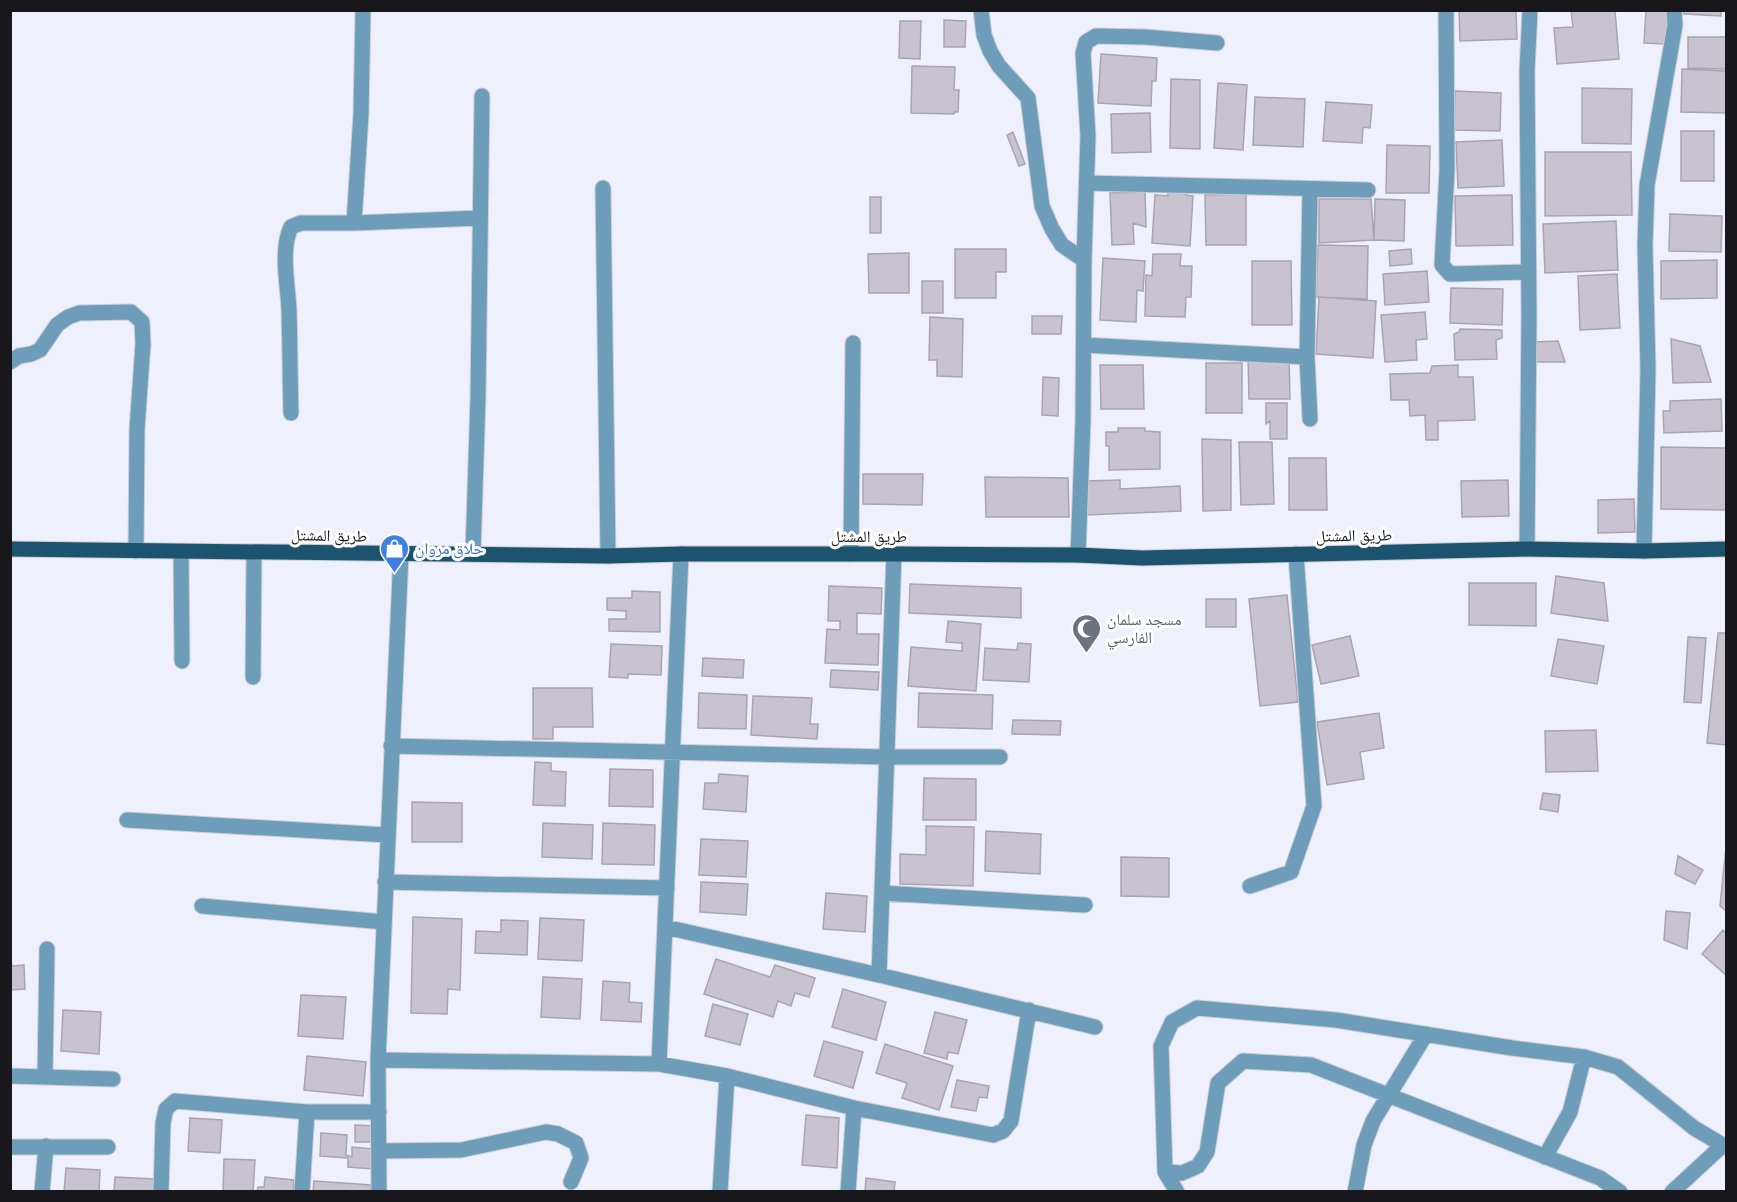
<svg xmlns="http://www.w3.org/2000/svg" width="1737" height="1202" font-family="'Public Sans','Noto Naskh Arabic',sans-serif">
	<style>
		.building { fill: #c8c3ce; stroke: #a9a4af; stroke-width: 1.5 }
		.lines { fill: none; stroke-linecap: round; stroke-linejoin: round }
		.minor-casing { stroke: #cccdd8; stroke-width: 17 }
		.major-casing { stroke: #cccdd8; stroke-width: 17 }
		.minor { stroke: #6e9db9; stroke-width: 15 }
		.major { stroke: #1c5470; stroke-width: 15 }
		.labels { text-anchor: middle; stroke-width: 6; stroke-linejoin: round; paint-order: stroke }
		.street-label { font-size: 16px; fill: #17171c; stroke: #fff }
		.shop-label { font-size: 16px; fill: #366cbe; stroke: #fff; text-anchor: start }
		.worship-label { font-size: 16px; fill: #5b616d; stroke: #fff; text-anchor: start }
	</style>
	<rect width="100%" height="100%" fill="#eef0fc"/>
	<!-- building -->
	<path class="building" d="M 1459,10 L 1516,10 L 1517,39 L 1460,41 Z
		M 1571,10 L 1615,10 L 1619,59 L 1557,64 L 1554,28 L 1573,27 Z
		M 1646,10 L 1668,10 L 1666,44 L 1644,43 Z
		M 1684,10 L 1721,10 L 1721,16 L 1684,14 Z
		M 944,20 L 966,21 L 965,47 L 944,47 Z
		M 900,21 L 921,21 L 920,59 L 899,58 Z
		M 1688,37 L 1726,37 L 1726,69 L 1688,68 Z
		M 1101,54 L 1157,58 L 1156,81 L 1152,81 L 1151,106 L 1098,103 Z
		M 912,66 L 955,67 L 954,90 L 959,90 L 958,112 L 954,112 L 954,114 L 911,113 Z
		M 1682,69 L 1726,71 L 1726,113 L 1681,112 Z
		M 1171,79 L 1200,80 L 1200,149 L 1170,148 Z
		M 1218,83 L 1247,85 L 1243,150 L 1214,148 Z
		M 1582,88 L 1632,89 L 1631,144 L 1582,143 Z
		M 1455,91 L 1501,93 L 1500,131 L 1454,130 Z
		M 1255,97 L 1305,99 L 1303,147 L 1253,145 Z
		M 1326,102 L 1372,105 L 1370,128 L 1363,127 L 1362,143 L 1323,141 Z
		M 1150,113 L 1151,152 L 1112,153 L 1111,114 Z
		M 1681,131 L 1714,131 L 1714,181 L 1681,181 Z
		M 1013,132 L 1025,164 L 1019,166 L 1007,135 Z
		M 1502,140 L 1504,186 L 1458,188 L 1456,142 Z
		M 1387,145 L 1430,146 L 1429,193 L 1386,193 Z
		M 1545,152 L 1631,152 L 1632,215 L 1545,216 Z
		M 1168,189 L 1186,190 L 1186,195 L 1193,196 L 1190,246 L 1152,243 L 1155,195 L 1168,196 Z
		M 1145,192 L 1146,227 L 1133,223 L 1134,244 L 1112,245 L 1110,193 Z
		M 1246,194 L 1246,245 L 1206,245 L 1205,195 Z
		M 1512,195 L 1513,245 L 1456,246 L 1455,196 Z
		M 870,197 L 881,197 L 881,233 L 870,233 Z
		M 1319,199 L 1371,199 L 1374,240 L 1319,243 Z
		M 1375,199 L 1405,200 L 1404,241 L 1374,240 Z
		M 1670,214 L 1722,216 L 1721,252 L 1669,251 Z
		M 1616,221 L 1618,270 L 1545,273 L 1543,224 Z
		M 1318,245 L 1368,246 L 1367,299 L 1316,297 Z
		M 955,249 L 1006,249 L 1006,272 L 996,272 L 996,298 L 955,298 Z
		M 1411,249 L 1412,264 L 1390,266 L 1389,251 Z
		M 909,253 L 909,293 L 869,293 L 868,254 Z
		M 1153,254 L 1181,254 L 1180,266 L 1192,266 L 1191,297 L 1186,297 L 1185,317 L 1145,316 L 1146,275 L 1152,276 Z
		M 1103,258 L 1145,261 L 1143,291 L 1137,290 L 1136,322 L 1100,320 Z
		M 1717,260 L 1717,298 L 1661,299 L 1661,261 Z
		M 1252,261 L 1291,261 L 1292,325 L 1252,325 Z
		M 1427,271 L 1429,302 L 1385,305 L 1383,274 Z
		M 1617,274 L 1620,328 L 1580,330 L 1578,276 Z
		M 922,281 L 943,281 L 943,313 L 922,313 Z
		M 1451,288 L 1503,289 L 1502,325 L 1450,323 Z
		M 1319,297 L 1376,301 L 1373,358 L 1316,354 Z
		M 1425,312 L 1427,339 L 1416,340 L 1417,360 L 1385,362 L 1381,315 Z
		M 1032,316 L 1062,316 L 1061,334 L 1032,334 Z
		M 930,317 L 963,319 L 962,377 L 937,376 L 937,360 L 929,360 Z
		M 1460,329 L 1502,330 L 1502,338 L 1496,340 L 1497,359 L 1455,360 L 1454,334 L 1459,332 Z
		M 1671,339 L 1700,346 L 1711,382 L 1673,383 Z
		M 1558,341 L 1565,362 L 1535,362 L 1535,342 Z
		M 1289,356 L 1290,399 L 1249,399 L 1248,357 Z
		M 1206,363 L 1242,363 L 1242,413 L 1206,413 Z
		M 1100,365 L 1143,365 L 1144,409 L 1101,409 Z
		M 1458,365 L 1458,377 L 1473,377 L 1475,420 L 1438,421 L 1438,440 L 1426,440 L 1425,415 L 1410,416 L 1409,400 L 1391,400 L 1390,374 L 1430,373 L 1432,366 Z
		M 1043,377 L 1059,378 L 1058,416 L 1042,415 Z
		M 1721,399 L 1722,431 L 1664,433 L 1663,411 L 1670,411 L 1670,401 Z
		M 1266,403 L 1287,403 L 1287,439 L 1270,439 L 1270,421 L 1266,424 Z
		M 1118,428 L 1145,428 L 1145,431 L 1160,432 L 1160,469 L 1109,470 L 1109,446 L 1106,446 L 1106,432 L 1118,432 Z
		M 1202,439 L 1231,440 L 1231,510 L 1203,511 Z
		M 1239,442 L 1272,442 L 1274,504 L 1241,505 Z
		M 1661,447 L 1726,448 L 1726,510 L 1661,509 Z
		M 1289,458 L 1326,458 L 1327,510 L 1289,510 Z
		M 863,474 L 923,474 L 922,505 L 863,504 Z
		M 985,477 L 1068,478 L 1069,517 L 986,517 Z
		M 1120,480 L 1120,489 L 1180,486 L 1181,511 L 1086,515 L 1085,481 Z
		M 1508,480 L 1509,516 L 1462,517 L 1461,481 Z
		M 1634,499 L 1635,532 L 1598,533 L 1598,500 Z
		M 1556,576 L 1604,583 L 1608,621 L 1551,613 Z
		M 1469,583 L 1536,583 L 1536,626 L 1469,625 Z
		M 910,584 L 1021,588 L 1021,618 L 909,613 Z
		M 829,586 L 882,588 L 881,614 L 857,613 L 857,634 L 879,634 L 878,665 L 825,663 L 827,629 L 840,630 L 840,621 L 828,621 Z
		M 632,591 L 660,592 L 660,632 L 609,631 L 609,619 L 626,619 L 626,611 L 607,610 L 607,598 L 632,598 Z
		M 1287,595 L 1298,702 L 1260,706 L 1249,599 Z
		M 1206,599 L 1236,599 L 1236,627 L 1206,627 Z
		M 948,621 L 981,624 L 976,691 L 908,686 L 911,647 L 962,651 L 962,643 L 946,642 Z
		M 1718,633 L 1726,633 L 1726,745 L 1707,743 Z
		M 1350,636 L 1359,676 L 1321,684 L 1312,645 Z
		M 1688,637 L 1706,638 L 1701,703 L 1684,702 Z
		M 1558,639 L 1604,646 L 1597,684 L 1551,676 Z
		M 1018,643 L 1031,644 L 1029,682 L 983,680 L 985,648 L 1017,650 Z
		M 611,644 L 662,646 L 661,675 L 628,674 L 628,678 L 609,677 Z
		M 703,658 L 744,660 L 743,678 L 702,676 Z
		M 831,670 L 879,672 L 878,690 L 830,687 Z
		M 533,688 L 592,688 L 593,727 L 553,727 L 553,739 L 533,739 Z
		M 699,693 L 747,695 L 746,729 L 698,728 Z
		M 919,693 L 993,695 L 992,729 L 918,727 Z
		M 753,696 L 812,698 L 810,724 L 818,724 L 817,739 L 751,735 Z
		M 1379,713 L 1384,748 L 1360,752 L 1364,779 L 1327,785 L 1317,722 Z
		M 1013,720 L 1061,721 L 1060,735 L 1012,734 Z
		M 1596,730 L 1598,771 L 1546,772 L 1545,731 Z
		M 535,762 L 551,763 L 551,771 L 566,772 L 565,806 L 533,805 Z
		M 610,769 L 653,770 L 653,807 L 609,806 Z
		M 719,774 L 748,776 L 746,812 L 703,809 L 705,783 L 718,783 Z
		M 924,778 L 976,779 L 976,820 L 923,820 Z
		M 1543,793 L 1560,795 L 1558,812 L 1540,809 Z
		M 412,802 L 462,803 L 462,842 L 412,842 Z
		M 543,823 L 593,825 L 592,859 L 542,857 Z
		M 603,823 L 655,825 L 654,865 L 602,864 Z
		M 926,826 L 974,827 L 973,886 L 900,884 L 900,854 L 926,855 Z
		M 986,831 L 1041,834 L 1040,874 L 985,871 Z
		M 701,839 L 748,841 L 746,877 L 699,875 Z
		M 1726,847 L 1726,911 L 1720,906 Z
		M 1678,856 L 1703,870 L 1695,884 L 1675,874 Z
		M 1121,857 L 1169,858 L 1169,897 L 1121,896 Z
		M 701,882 L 748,884 L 746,915 L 700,912 Z
		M 826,893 L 867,896 L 865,932 L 823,929 Z
		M 1666,911 L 1690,913 L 1687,949 L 1664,940 Z
		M 413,917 L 462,919 L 460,990 L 448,989 L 447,1014 L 411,1013 Z
		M 540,918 L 584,920 L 582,961 L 538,959 Z
		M 501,920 L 528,921 L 527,955 L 475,953 L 476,931 L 501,932 Z
		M 1723,930 L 1726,933 L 1726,975 L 1702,954 Z
		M 10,955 L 12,966 L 24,965 L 25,989 L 10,990 Z
		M 716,959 L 770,977 L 775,965 L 815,978 L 809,997 L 795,993 L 791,1006 L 778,1001 L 773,1017 L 704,994 Z
		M 543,977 L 582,979 L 580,1019 L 541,1017 Z
		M 603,981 L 630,983 L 629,1002 L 642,1003 L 641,1022 L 601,1020 Z
		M 843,989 L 886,1002 L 876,1040 L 832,1027 Z
		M 301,995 L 346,997 L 343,1039 L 298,1036 Z
		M 713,1004 L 748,1014 L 740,1045 L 705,1036 Z
		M 63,1010 L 101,1012 L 99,1054 L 61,1051 Z
		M 935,1012 L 967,1020 L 958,1054 L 948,1052 L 947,1059 L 924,1053 Z
		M 824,1041 L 863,1052 L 853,1088 L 814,1076 Z
		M 885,1044 L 953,1066 L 939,1110 L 902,1098 L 907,1083 L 876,1073 Z
		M 307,1056 L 366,1062 L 363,1096 L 304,1090 Z
		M 957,1080 L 989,1086 L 987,1098 L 979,1097 L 976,1111 L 951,1107 Z
		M 806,1115 L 839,1118 L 837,1168 L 802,1165 Z
		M 190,1118 L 222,1120 L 220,1153 L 188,1151 Z
		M 355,1125 L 373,1126 L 373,1142 L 355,1142 Z
		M 321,1133 L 347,1135 L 346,1155 L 352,1157 L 352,1147 L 373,1149 L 372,1169 L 348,1167 L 348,1158 L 320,1156 Z
		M 224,1159 L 255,1160 L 253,1192 L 223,1192 Z
		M 66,1168 L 100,1170 L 99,1192 L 64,1192 Z
		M 115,1177 L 154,1179 L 154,1192 L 114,1192 Z
		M 265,1177 L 294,1180 L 293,1192 L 257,1192 L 258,1187 L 264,1187 Z
		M 866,1178 L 895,1182 L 894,1192 L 865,1192 Z
		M 314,1181 L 371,1185 L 370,1192 L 313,1192 Z"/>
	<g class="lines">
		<defs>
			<path id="minor" d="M 981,10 L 984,35 L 990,51 L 999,66 L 1028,98 L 1042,206 L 1052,229 L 1062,245 L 1084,260
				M 1446,10 L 1447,170 L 1442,265 L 1450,274 L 1529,272
				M 1087,183 L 1368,190
				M 603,188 L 608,556
				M 354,223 L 361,114 L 363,10
				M 1084,345 L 1307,357 L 1310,419
				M 1307,357 L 1310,189
				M 10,362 L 19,356 L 31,354 L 40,350 L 57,325 L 68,317 L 79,313 L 131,312 L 142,322 L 143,344 L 137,429 L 136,551
				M 291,413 C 290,379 290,344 289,310 C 288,285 280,250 291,227 L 301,223 L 354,223 L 480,218
				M 1527,549 L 1529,315 L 1527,71 L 1530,10
				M 1644,551 L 1648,369 L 1645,245 L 1647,185 L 1675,25 L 1674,10
				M 181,552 L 182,661
				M 473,554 L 478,397 L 482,96
				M 851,554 L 853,343
				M 1078,555 L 1083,420 L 1084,260 L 1088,136 L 1083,53 L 1086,42 L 1096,36 L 1145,37 L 1217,43
				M 253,677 L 254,552
				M 391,746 L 887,757 L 1000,757
				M 127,820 L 387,835
				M 385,882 L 667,888
				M 1250,886 L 1291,872 L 1314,806 L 1296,554
				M 882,893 L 1085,905
				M 202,906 L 384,922
				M 665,927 L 879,975 L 1095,1027
				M 879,975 L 894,554
				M 378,1060 L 659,1064 L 727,1076 L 854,1108 L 993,1135 L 1003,1131 L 1011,1121 L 1029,1010
				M 659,1064 L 681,554
				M 10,1076 L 113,1079
				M 45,1077 L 47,949
				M 10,1147 L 108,1147
				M 379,1151 L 461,1150 L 546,1132 L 558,1134 L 576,1143 L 581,1158 L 571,1182
				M 1545,1157 L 1570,1112 L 1584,1057
				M 1165,1172 L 1182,1173 L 1198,1166 L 1207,1152 L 1218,1083 L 1243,1061 L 1311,1065 L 1600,1178 L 1620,1192
				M 42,1192 L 46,1146
				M 161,1192 L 163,1123 L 166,1109 L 175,1101 L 307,1112 L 379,1112
				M 302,1192 L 307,1112
				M 379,1192 L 378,1060 L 401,554
				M 720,1192 L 727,1076
				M 848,1192 L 854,1108
				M 1177,1192 L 1165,1172 L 1161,1046 L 1172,1022 L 1197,1008 L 1336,1020 L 1512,1048 L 1584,1057 L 1618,1067 L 1694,1128 L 1726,1147
				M 1355,1192 L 1364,1145 L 1373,1121 L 1426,1034
				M 1672,1192 L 1723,1145"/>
			<path id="major" d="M 10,549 L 608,556 L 681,554 L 894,554 L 1078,555 L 1142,558 L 1527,549 L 1644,551 L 1726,549"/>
		</defs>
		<!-- minor casing -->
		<use href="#minor" class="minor-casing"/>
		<!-- major casing -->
		<use href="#major" class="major-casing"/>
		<!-- minor -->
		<use href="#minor" class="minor"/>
		<!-- major -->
		<use href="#major" class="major"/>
	</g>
	<!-- icons -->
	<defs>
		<symbol id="shop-pin" viewBox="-11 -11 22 30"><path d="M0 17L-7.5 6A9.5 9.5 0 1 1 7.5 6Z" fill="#3f7fe0" stroke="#fff"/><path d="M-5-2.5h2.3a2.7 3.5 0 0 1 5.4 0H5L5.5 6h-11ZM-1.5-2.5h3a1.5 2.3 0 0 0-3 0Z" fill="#fff"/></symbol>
		<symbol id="mosque-pin" viewBox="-11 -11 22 30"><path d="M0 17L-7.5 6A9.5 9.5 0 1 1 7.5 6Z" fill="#6b7280" stroke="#fff"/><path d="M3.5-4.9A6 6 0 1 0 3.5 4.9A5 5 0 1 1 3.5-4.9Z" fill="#fff"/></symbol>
	</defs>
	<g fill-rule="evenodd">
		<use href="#shop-pin" x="378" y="532" width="33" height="45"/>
		<use href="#mosque-pin" x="1070" y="612" width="33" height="45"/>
	</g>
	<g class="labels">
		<!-- street labels -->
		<g class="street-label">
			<text transform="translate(329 535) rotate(1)" y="6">طريق المشتل</text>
			<text transform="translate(1354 535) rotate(-1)" y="6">طريق المشتل</text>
			<text x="869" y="542">طريق المشتل</text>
		</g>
		<!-- shop labels -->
		<g class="shop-label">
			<text x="415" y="554">حلاق مروان</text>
		</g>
		<!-- worship labels -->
		<g class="worship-label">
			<text x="1107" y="625">مسجد سلمان<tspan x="1107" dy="18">الفارسي</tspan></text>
		</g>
	</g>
	<!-- border -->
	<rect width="1737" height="1202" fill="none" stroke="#17171c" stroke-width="24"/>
</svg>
